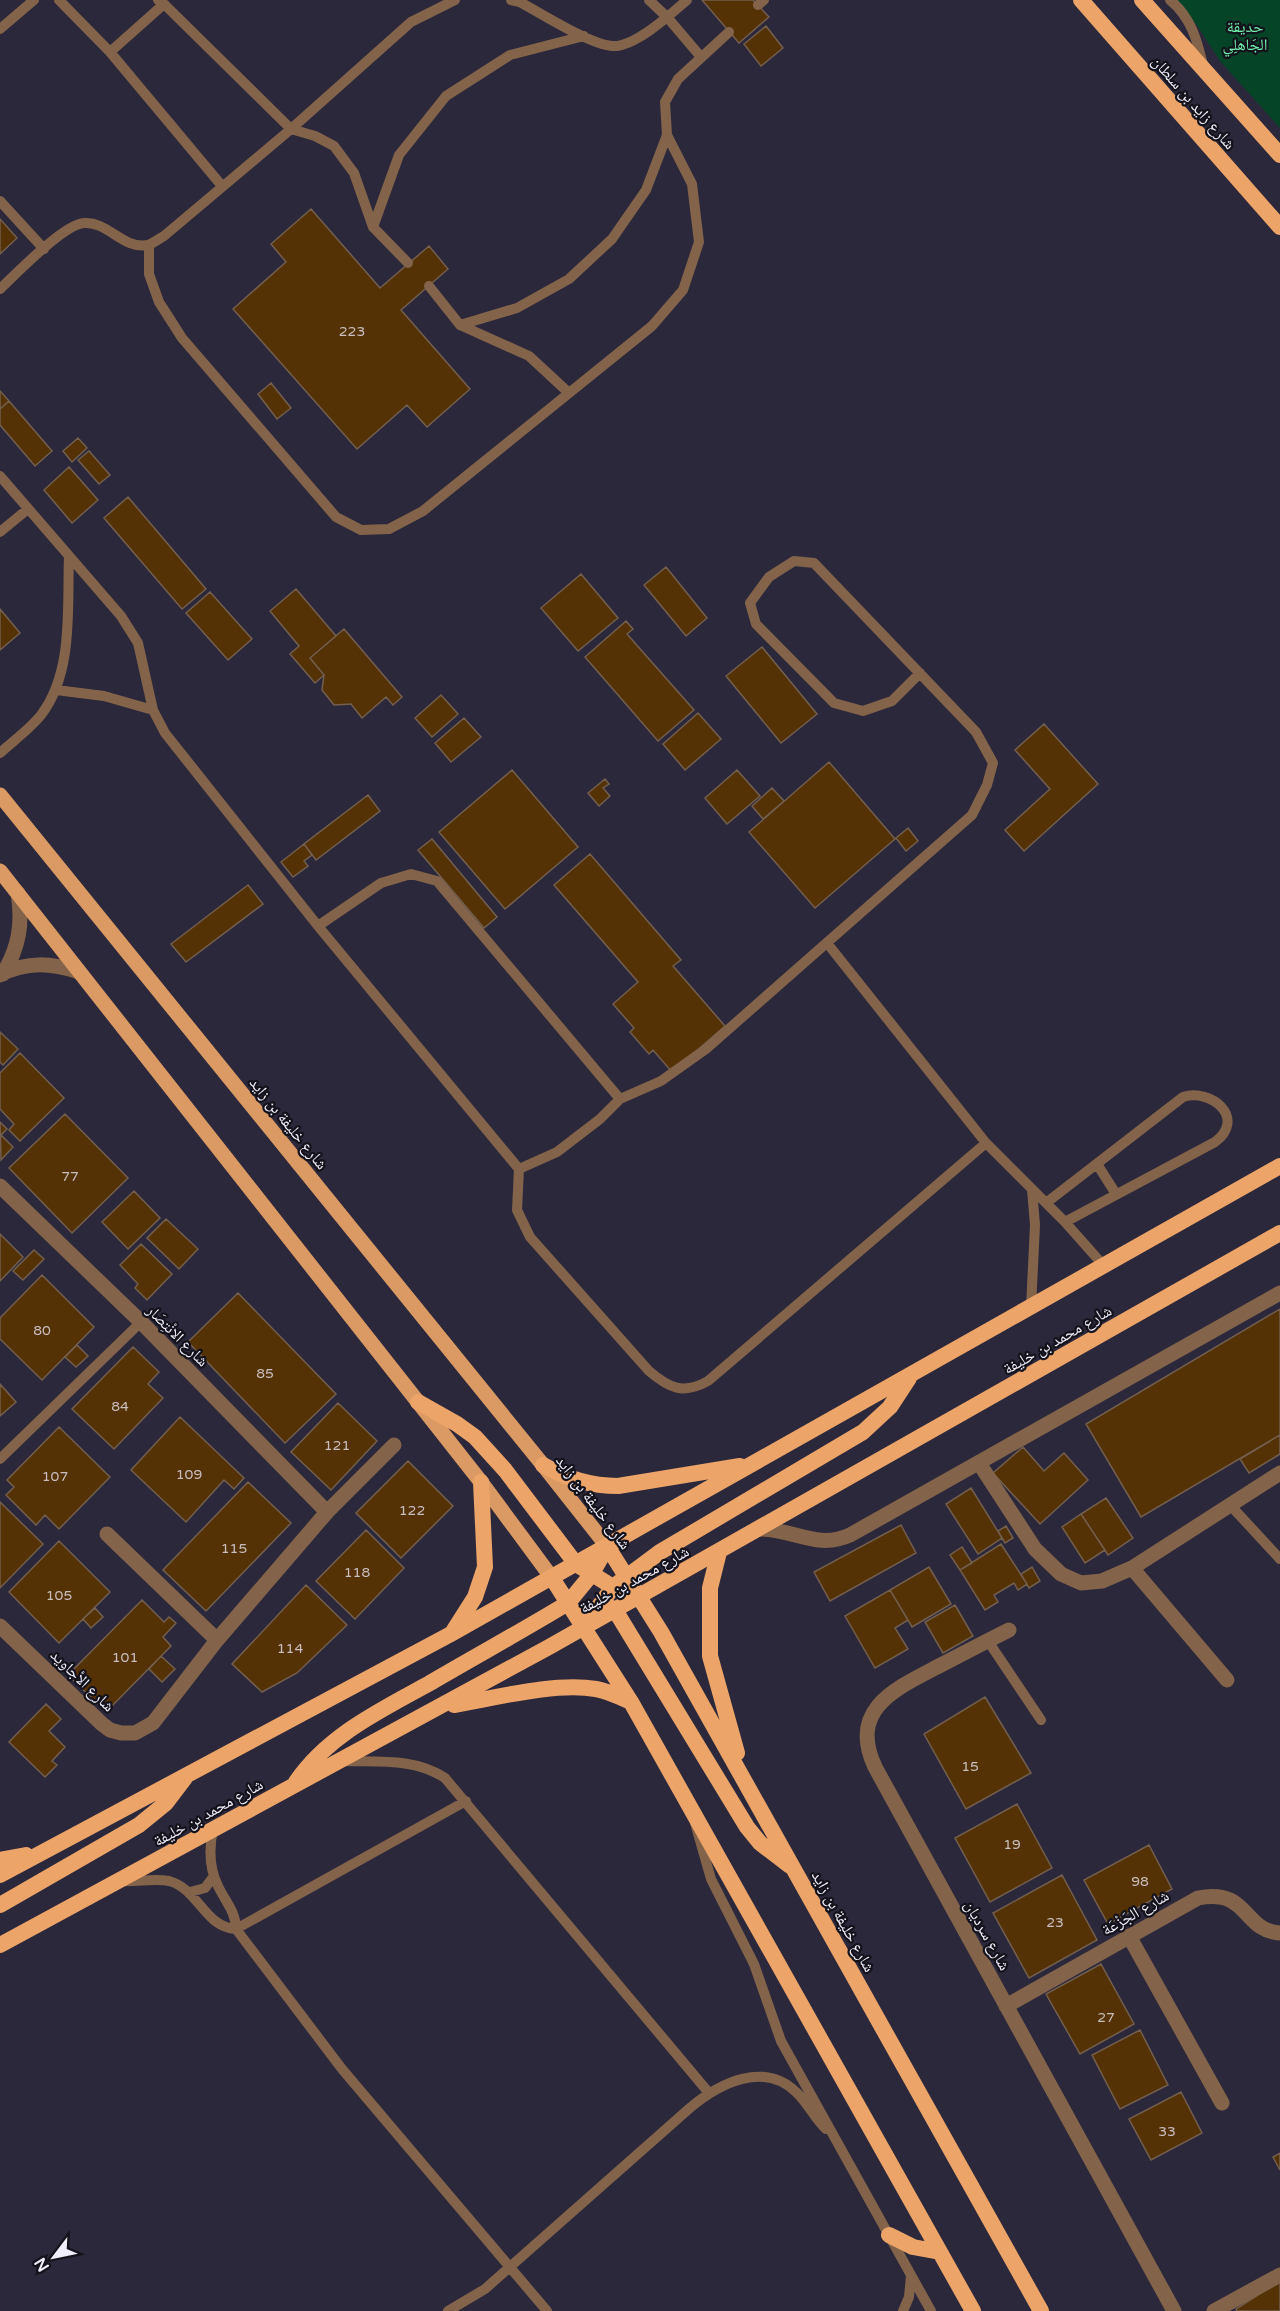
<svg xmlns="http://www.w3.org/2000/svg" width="1280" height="2311" font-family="'Varela Round','Noto Naskh Arabic',sans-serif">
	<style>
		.green { fill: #064428 }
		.building { fill: #553106; stroke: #725f4e; stroke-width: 1.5 }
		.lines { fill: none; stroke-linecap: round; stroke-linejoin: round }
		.service { stroke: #83644a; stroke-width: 10 }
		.minor { stroke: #83644a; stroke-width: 15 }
		.primary { stroke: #db9a63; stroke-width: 15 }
		.trunk { stroke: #eca468; stroke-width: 16 }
		.labels { text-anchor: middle; stroke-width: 4.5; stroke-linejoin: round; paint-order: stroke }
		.number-label { font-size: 14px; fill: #c9bfbe }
		.park-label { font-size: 16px; fill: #72f6af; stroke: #14121b }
		.street-label { font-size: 16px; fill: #f0eefb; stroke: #14121b }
	</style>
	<rect width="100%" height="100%" fill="#2c283b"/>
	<!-- green -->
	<path class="green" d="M 1176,0 L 1280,0 L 1280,128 L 1220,61 L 1196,24 Z"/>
	<!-- building -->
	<path class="building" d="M 702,0 L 753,0 L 769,17 L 739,43 Z
		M 766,26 L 783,48 L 761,66 L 744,44 Z
		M 311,209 L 380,288 L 429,246 L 448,269 L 401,310 L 470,389 L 427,427 L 407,405 L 357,449 L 233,309 L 286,262 L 271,244 Z
		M 0,219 L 17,238 L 0,254 Z
		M 271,383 L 291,408 L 277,419 L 258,394 Z
		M 0,391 L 9,401 L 0,409 Z
		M 9,401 L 52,451 L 35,466 L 0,425 L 0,409 Z
		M 78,438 L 87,448 L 72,462 L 63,451 Z
		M 89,451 L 110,475 L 99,484 L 78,460 Z
		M 69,467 L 98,500 L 72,523 L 44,490 Z
		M 128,497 L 206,589 L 182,609 L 104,518 Z
		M 666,567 L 707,618 L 686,636 L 644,585 Z
		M 581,574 L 618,618 L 578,651 L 541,608 Z
		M 296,589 L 336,636 L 310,658 L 324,675 L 315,683 L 290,654 L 299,646 L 270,611 Z
		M 210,592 L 252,639 L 228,660 L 186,613 Z
		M 0,609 L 20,633 L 0,650 Z
		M 626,621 L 633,629 L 627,634 L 694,710 L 658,741 L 585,657 Z
		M 344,629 L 402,697 L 393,705 L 386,697 L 362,718 L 351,704 L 334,705 L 322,690 L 324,675 L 310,658 Z
		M 762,647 L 817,714 L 781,743 L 726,676 Z
		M 441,695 L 458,714 L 432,737 L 415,718 Z
		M 698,713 L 721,739 L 685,770 L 663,744 Z
		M 464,718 L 481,737 L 451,762 L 435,743 Z
		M 1044,724 L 1098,784 L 1024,851 L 1005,830 L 1050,789 L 1015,750 Z
		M 829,762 L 895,839 L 815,908 L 749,832 Z
		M 512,770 L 578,847 L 505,909 L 439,832 Z
		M 737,770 L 760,796 L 727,824 L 705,798 Z
		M 605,779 L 609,784 L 603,788 L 610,796 L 599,806 L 588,793 Z
		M 772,788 L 784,801 L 763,819 L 752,806 Z
		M 368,795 L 380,811 L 316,860 L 304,844 Z
		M 908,828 L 918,841 L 906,851 L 896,838 Z
		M 432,839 L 497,917 L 484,928 L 418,850 Z
		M 304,844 L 312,855 L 304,861 L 308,866 L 293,877 L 281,862 Z
		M 590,854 L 681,960 L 673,966 L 725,1026 L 672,1072 L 653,1050 L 649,1054 L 630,1032 L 634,1028 L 613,1004 L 638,982 L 554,885 Z
		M 248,885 L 263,904 L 186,962 L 171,944 Z
		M 0,1032 L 18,1049 L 3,1065 L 0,1062 Z
		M 20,1053 L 64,1098 L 20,1141 L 9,1130 L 14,1124 L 0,1109 L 0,1073 Z
		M 65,1114 L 128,1178 L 72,1233 L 9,1168 Z
		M 0,1122 L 7,1129 L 1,1135 L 13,1147 L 1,1160 Z
		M 134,1191 L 160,1218 L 128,1249 L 102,1222 Z
		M 166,1219 L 198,1249 L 179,1269 L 147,1238 Z
		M 0,1234 L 23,1257 L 0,1281 Z
		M 141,1244 L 172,1274 L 147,1300 L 135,1288 L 138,1284 L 120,1265 Z
		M 34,1250 L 44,1259 L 23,1280 L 13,1271 Z
		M 42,1275 L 94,1327 L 42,1380 L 0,1339 L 0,1318 Z
		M 238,1293 L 336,1394 L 285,1443 L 188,1342 Z
		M 1280,1309 L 1280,1435 L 1141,1517 L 1086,1424 Z
		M 77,1345 L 88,1356 L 76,1367 L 65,1357 Z
		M 133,1347 L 159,1372 L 148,1384 L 163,1398 L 114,1449 L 72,1409 Z
		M 0,1384 L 16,1402 L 0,1416 Z
		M 338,1403 L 377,1441 L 331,1490 L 291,1452 Z
		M 180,1417 L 244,1478 L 234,1489 L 224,1480 L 186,1522 L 131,1470 Z
		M 59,1427 L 110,1477 L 59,1529 L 45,1515 L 36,1525 L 6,1495 L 14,1487 L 7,1480 Z
		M 1280,1435 L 1280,1454 L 1249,1473 L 1240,1459 Z
		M 1023,1447 L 1044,1471 L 1064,1453 L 1088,1480 L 1040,1524 L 993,1473 Z
		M 408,1461 L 453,1506 L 401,1558 L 356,1513 Z
		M 248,1482 L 291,1523 L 206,1611 L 163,1570 Z
		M 971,1488 L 1002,1538 L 978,1554 L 946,1504 Z
		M 1106,1498 L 1133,1538 L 1108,1555 L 1081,1514 Z
		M 0,1502 L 43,1544 L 0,1588 Z
		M 1081,1514 L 1105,1550 L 1085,1563 L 1062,1527 Z
		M 901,1525 L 916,1553 L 830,1601 L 814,1572 Z
		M 1006,1526 L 1013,1538 L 1005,1543 L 998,1531 Z
		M 366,1530 L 404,1568 L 355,1619 L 316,1581 Z
		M 59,1541 L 110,1592 L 59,1643 L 9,1592 Z
		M 1001,1544 L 1027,1584 L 1018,1590 L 1014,1583 L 994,1595 L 998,1602 L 985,1610 L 960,1570 Z
		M 962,1547 L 972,1563 L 960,1570 L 950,1555 Z
		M 929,1567 L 951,1604 L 912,1627 L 890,1590 Z
		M 1032,1567 L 1040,1581 L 1029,1588 L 1021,1574 Z
		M 306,1585 L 347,1625 L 297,1673 L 262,1692 L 232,1664 Z
		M 890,1590 L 908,1620 L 895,1628 L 908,1649 L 875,1668 L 845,1616 Z
		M 142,1600 L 164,1622 L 169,1617 L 176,1623 L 163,1637 L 171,1646 L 106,1712 L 68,1675 Z
		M 955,1605 L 973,1636 L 943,1653 L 925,1622 Z
		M 95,1608 L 103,1617 L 91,1628 L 83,1619 Z
		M 161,1656 L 175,1669 L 162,1682 L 149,1669 Z
		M 985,1697 L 1031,1773 L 966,1809 L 924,1734 Z
		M 46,1704 L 61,1719 L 49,1731 L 65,1747 L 52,1761 L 57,1765 L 45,1777 L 9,1742 Z
		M 1017,1804 L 1052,1868 L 990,1902 L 955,1838 Z
		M 1149,1845 L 1172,1889 L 1108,1924 L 1084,1880 Z
		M 1062,1875 L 1097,1940 L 1029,1978 L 993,1913 Z
		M 1101,1964 L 1134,2024 L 1080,2054 L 1046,1994 Z
		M 1140,2030 L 1168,2085 L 1120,2109 L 1092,2055 Z
		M 1181,2092 L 1202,2133 L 1151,2160 L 1129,2119 Z
		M 1280,2153 L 1280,2170 L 1273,2157 Z
		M 1280,2281 L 1280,2311 L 1237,2311 L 1236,2309 Z"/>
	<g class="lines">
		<!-- service -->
		<path class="service" d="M 59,0 L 110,52 L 222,186
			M 158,0 L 164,4 L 291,129 L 315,136 L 334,146 L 354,173 L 373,227 L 408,263
			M 511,0 L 520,2 C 540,13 591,45 612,46 C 634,48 671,14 687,0
			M 649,0 L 667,17 L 701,57
			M 1170,0 C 1191,17 1197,40 1203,65
			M 758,5 L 764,0
			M 0,29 L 34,0
			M 110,52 L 164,4
			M 0,201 L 44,249
			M 373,227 L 399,155 L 446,96 L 510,55 L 584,36
			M 149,245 L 149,274 L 159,302 L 182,338 L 336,517 L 361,530 L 389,529 L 423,511 L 652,326 L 683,290 L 699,242 L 692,184 L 667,135 L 665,102 L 678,79 L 729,32
			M 429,286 L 460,325 L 529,356 L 569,393
			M 0,289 C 16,274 64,224 84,223 C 108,221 123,250 148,245 C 154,243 160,238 164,236 L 291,129 L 411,22 L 455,0
			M 460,325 L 517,308 L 569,279 L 612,239 L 646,190 L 667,135
			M 0,476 L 121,616 L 138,643 L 153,710 L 165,733 L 318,926 L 519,1169 L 517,1210 L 530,1237 L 649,1371 C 669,1388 683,1395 708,1381 L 986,1143
			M 0,532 L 28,509
			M 56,690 L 104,696 L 153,710
			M 0,753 C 13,741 30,729 41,715 C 74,672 67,607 69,556
			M 318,926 L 381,883 L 411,874 L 437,881 L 620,1099
			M 827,943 L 986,1143 L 1065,1222 L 1104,1266
			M 1097,1164 L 1116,1194
			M 519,1169 L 557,1152 L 600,1119 L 620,1099 L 661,1081 L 706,1049 L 972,815 L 987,785 L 993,763 L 976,732 L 814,563 L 794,561 L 769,577 L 750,603 L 756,624 L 834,703 L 863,711 L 892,701 L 920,673
			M 1046,1203 L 1183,1097 C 1211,1088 1247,1118 1215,1142 L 1065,1222
			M 1031,1308 L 1035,1225 L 1032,1189
			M 0,1459 L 141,1322
			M 1231,1506 L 1280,1559
			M 988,1641 L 1041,1720
			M 344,1761 C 379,1762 415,1758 445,1778 L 709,2093
			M 695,1823 L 711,1879 L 754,1964 L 781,2041 L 931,2311
			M 213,1829 C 209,1848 209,1868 218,1886 C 225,1901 236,1912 236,1929 L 342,2069 L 547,2311
			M 122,1881 C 137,1882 155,1878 169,1881 C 199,1889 204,1927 236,1929 L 466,1801
			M 190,1892 L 205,1888 L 214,1876
			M 448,2311 L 485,2289 L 691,2107 C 720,2083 764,2061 796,2092 C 808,2103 814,2118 826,2129
			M 903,2311 L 909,2297 L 911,2276"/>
		<!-- minor -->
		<path class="minor" d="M 3,974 C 19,947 23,924 18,893
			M 0,975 C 26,961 52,963 79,972
			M 0,1186 L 141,1322 L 327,1512
			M 979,1463 L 1035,1549 L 1061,1574 L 1081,1583 L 1102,1581 L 1132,1568 L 1280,1473
			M 760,1529 C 794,1529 817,1550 850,1535 L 1280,1293
			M 107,1534 L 217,1640
			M 1132,1568 L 1227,1680
			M 0,1626 L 102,1724 L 110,1730 L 121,1733 L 135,1733 L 153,1723 L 217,1640 L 327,1512 L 394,1445
			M 1009,1630 C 985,1642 962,1654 939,1666 C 895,1689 848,1709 875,1767 L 1174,2311
			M 1129,1936 L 1222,2103
			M 1006,2006 L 1198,1898 C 1250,1888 1242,1931 1280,1933
			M 1214,2311 L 1280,2275"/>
		<!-- primary -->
		<path class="primary" d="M 0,795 L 543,1465 L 607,1546
			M 0,871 L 481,1482 L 552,1578"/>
		<!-- trunk -->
		<path class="trunk" d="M 1081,0 L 1280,227
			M 1142,0 L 1280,155
			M 418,1402 L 457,1424 L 475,1437 L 505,1470 L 576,1564 L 613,1587 L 623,1591
			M 543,1465 C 567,1479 590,1486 618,1486 L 740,1466
			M 607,1546 L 661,1632 L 1041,2311
			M 719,1552 L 710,1588 L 710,1656 L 737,1753
			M 552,1578 L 631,1702 L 973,2311
			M 606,1605 L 615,1610 L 747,1827 L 760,1843 L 790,1866
			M 586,1624 L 613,1587 L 660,1552 L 863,1432 L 890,1407 L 909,1378
			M 454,1630 L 475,1597 L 485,1567 L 481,1482
			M 454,1705 C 495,1698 555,1682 596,1689 C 608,1691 620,1697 631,1702
			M 296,1782 C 328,1735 381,1710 430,1683 C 476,1656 522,1631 568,1603 L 591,1575 L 607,1547
			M 0,1860 L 26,1855
			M 0,1875 L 449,1635 L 1280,1166
			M 0,1905 L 139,1825 L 166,1803 L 185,1778
			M 0,1945 L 549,1647 L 1280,1233
			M 889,2235 L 913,2247 L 940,2252"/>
	</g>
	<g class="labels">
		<!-- number labels -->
		<g class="number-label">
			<text x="352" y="336">223</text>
			<text x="70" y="1181">77</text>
			<text x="42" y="1335">80</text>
			<text x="265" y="1378">85</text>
			<text x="120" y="1411">84</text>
			<text x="337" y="1450">121</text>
			<text x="189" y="1479">109</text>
			<text x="55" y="1481">107</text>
			<text x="412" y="1515">122</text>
			<text x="234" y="1553">115</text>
			<text x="357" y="1577">118</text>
			<text x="59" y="1600">105</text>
			<text x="290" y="1653">114</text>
			<text x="125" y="1662">101</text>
			<text x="970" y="1771">15</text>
			<text x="1012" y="1849">19</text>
			<text x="1140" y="1886">98</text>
			<text x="1055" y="1927">23</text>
			<text x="1106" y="2022">27</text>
			<text x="1167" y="2136">33</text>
		</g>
		<!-- park labels -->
		<g class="park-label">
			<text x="1245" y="32">حديقة<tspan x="1245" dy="18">الجَاهلِي</tspan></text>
		</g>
		<!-- street labels -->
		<g class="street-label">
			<text transform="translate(1194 102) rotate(49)" y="6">شارع زايد بن سلطان</text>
			<text transform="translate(289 1123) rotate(51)" y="6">شارع خليفة بن زايد</text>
			<text transform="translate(178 1335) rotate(45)" y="6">شارع الانْتِصَار</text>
			<text transform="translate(1057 1339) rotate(-30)" y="6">شارع محمد بن خليفة</text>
			<text transform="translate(594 1502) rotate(53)" y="6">شارع خليفة بن زايد</text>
			<text transform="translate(634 1579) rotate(-29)" y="6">شارع محمد بن خليفة</text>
			<text transform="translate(83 1680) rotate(44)" y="6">شارع الأجاويد</text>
			<text transform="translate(208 1812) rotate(-29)" y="6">شارع محمد بن خليفة</text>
			<text transform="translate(1135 1912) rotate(-30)" y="6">شارع الجَزْعَة</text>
			<text transform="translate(844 1921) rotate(61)" y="6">شارع خليفة بن زايد</text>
			<text transform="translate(988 1935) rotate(61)" y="6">شارع سرديان</text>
		</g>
	</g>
	<!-- north arrow -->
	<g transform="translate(54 2257) rotate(238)" stroke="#14121b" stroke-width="4.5" paint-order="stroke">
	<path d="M0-4.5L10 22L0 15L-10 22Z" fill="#f0eefb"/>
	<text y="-9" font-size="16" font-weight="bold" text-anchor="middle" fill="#f0eefb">N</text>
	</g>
</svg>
